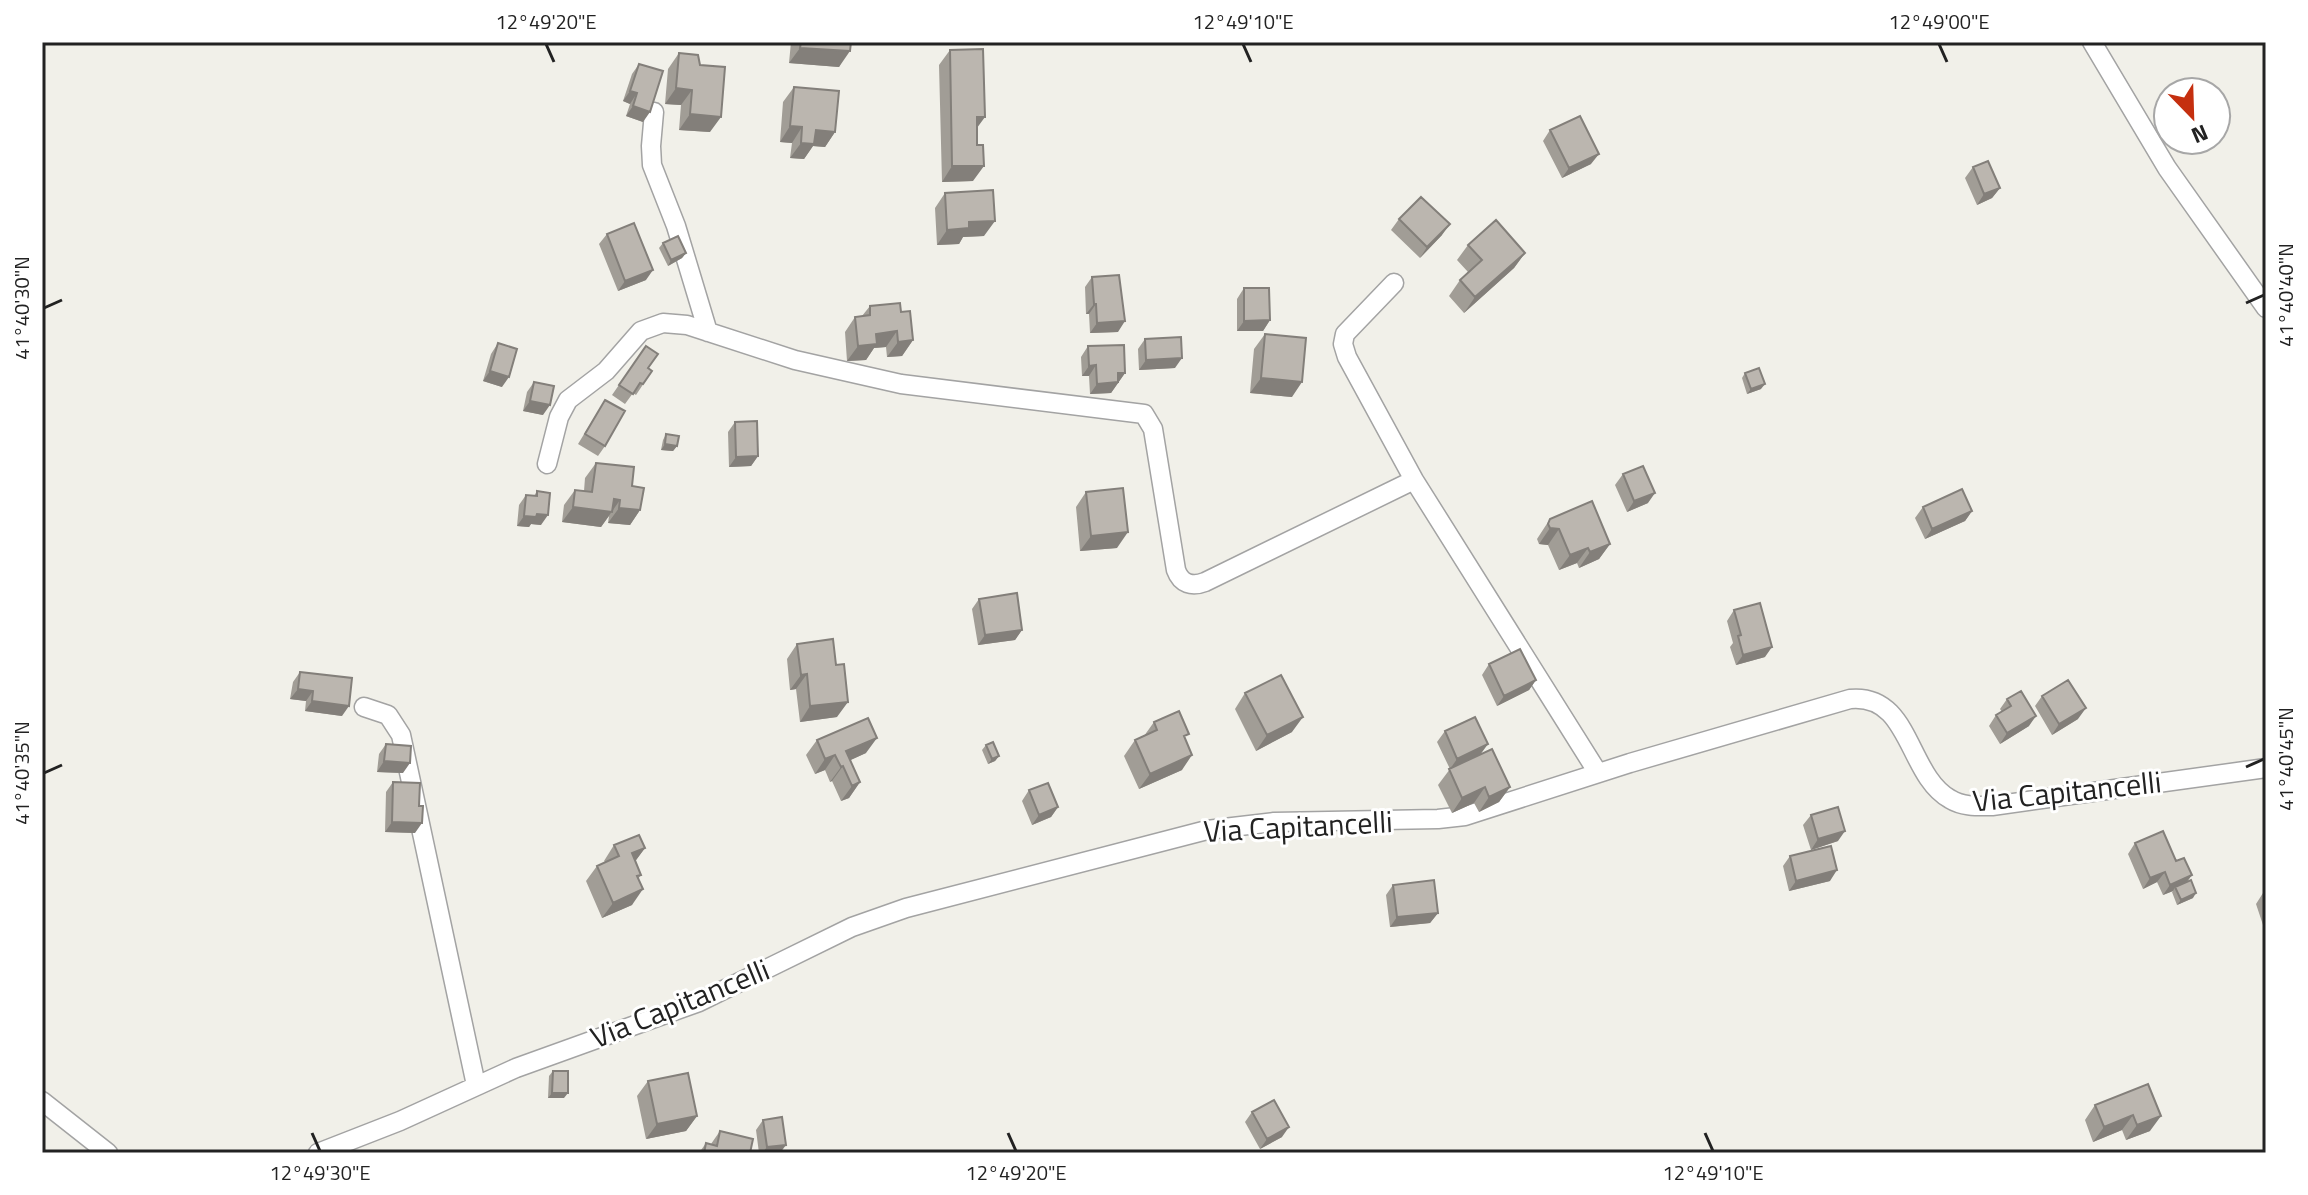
<svg xmlns="http://www.w3.org/2000/svg" width="2308" height="1195" font-family="'Titillium Web',sans-serif">
	<style>
		.lines { fill: none; stroke-linecap: round; stroke-linejoin: round }
		.street-casing { stroke: #a3a3a3; stroke-width: 21 }
		.street { stroke: #fff; stroke-width: 18 }
		.wall { fill: #a19d96 }
		.shaded-wall { fill: #837f7a }
		.building { fill: #bbb6af; stroke: #837f7a; stroke-width: 2 }
		.ticks { fill: none; stroke: #222; stroke-width: 3 }
		.labels { text-anchor: middle; stroke-width: 6; stroke-linejoin: round; paint-order: stroke }
		.street-label { font-size: 30px; fill: #222; stroke: #fff }
		.neatline { fill: none; stroke: #222; stroke-width: 3 }
		.ticks-label { font-size: 20px; text-anchor: middle; fill: #222 }
	</style>
	<rect width="100%" height="100%" fill="#f1f0e9"/>
	<g class="lines">
		<defs>
			<path id="street" d="M 2092,42 L 2167,168 L 2266,308
				M 654,112 L 651,146 L 652,165 L 676,226 L 708,332
				M 1394,283 L 1345,334 L 1343,344 L 1347,357 L 1414,480 L 1598,773
				M 547,464 L 559,417 L 568,400 L 606,371 L 641,331 L 663,323 L 687,325 L 795,360 L 901,384 L 1144,414 L 1153,429 L 1176,570 C 1181,584 1192,587 1205,582 L 1414,480
				M 364,707 L 388,715 L 401,735 L 476,1085
				M 42,1101 L 108,1153
				M 318,1153 L 400,1121 L 516,1068 L 699,1002 L 852,927 L 906,908 L 1207,830 L 1274,822 L 1438,819 L 1465,816 L 1630,763 L 1850,699 C 1911,693 1907,775 1950,799 C 1963,807 1978,806 1992,806 L 2266,768"/>
		</defs>
		<!-- street casing -->
		<use href="#street" class="street-casing"/>
		<!-- street -->
		<use href="#street" class="street"/>
	</g>
	<!-- wall -->
	<path class="wall" d="M 791,42 L 851,42 L 839,67 L 789,63 Z
		M 950,50 L 973,181 L 942,182 L 939,65 Z
		M 679,53 L 700,65 L 710,132 L 679,130 L 681,105 L 665,104 L 668,69 Z
		M 639,64 L 643,122 L 626,116 L 630,104 L 623,101 L 632,74 Z
		M 794,87 L 835,132 L 825,147 L 813,146 L 804,159 L 790,158 L 792,143 L 780,142 L 783,102 Z
		M 1550,130 L 1591,164 L 1562,178 L 1543,141 Z
		M 1973,167 L 2000,188 L 1992,198 L 1977,205 L 1965,178 Z
		M 945,193 L 984,236 L 963,237 L 959,244 L 937,245 L 935,208 Z
		M 1399,219 L 1442,235 L 1420,258 L 1391,230 Z
		M 607,234 L 646,280 L 618,291 L 599,244 Z
		M 663,243 L 686,253 L 682,258 L 668,266 L 659,248 Z
		M 1468,245 L 1525,253 L 1514,268 L 1464,313 L 1449,296 L 1460,280 L 1468,272 L 1457,260 Z
		M 1092,277 L 1118,332 L 1090,333 L 1089,314 L 1086,314 L 1085,287 Z
		M 1244,288 L 1270,320 L 1263,331 L 1237,331 L 1237,299 Z
		M 870,306 L 901,312 L 913,340 L 902,356 L 887,357 L 886,347 L 874,348 L 866,360 L 847,361 L 845,332 L 855,317 L 862,316 Z
		M 1265,334 L 1292,397 L 1250,393 L 1254,349 Z
		M 1145,339 L 1175,368 L 1139,370 L 1138,349 Z
		M 498,343 L 502,387 L 483,381 L 491,354 Z
		M 646,346 L 648,368 L 652,371 L 636,395 L 633,393 L 625,404 L 612,395 Z
		M 1088,346 L 1125,373 L 1111,393 L 1090,394 L 1089,376 L 1082,376 L 1081,357 Z
		M 1745,373 L 1761,389 L 1747,394 L 1742,378 Z
		M 534,382 L 543,415 L 523,411 L 527,392 Z
		M 605,400 L 605,446 L 598,456 L 578,444 Z
		M 735,422 L 758,456 L 751,466 L 729,467 L 728,432 Z
		M 666,434 L 677,446 L 673,451 L 661,450 L 663,440 Z
		M 596,463 L 632,486 L 640,510 L 630,525 L 608,523 L 609,516 L 601,527 L 562,522 L 564,505 L 575,490 L 584,491 L 585,478 Z
		M 1623,474 L 1648,503 L 1627,512 L 1615,485 Z
		M 537,491 L 541,525 L 531,524 L 529,527 L 517,526 L 519,505 L 526,495 L 534,496 Z
		M 1086,492 L 1117,548 L 1080,551 L 1076,507 Z
		M 1923,507 L 1972,511 L 1965,521 L 1925,539 L 1915,518 Z
		M 1550,519 L 1610,544 L 1599,559 L 1579,568 L 1577,563 L 1559,570 L 1548,545 L 1539,544 L 1537,539 Z
		M 979,599 L 1022,630 L 1015,640 L 978,645 L 972,609 Z
		M 1734,610 L 1765,657 L 1736,665 L 1730,647 L 1733,643 L 1727,621 Z
		M 797,644 L 837,717 L 800,722 L 796,689 L 790,690 L 787,659 Z
		M 1489,664 L 1536,680 L 1529,690 L 1497,706 L 1482,675 Z
		M 300,672 L 342,716 L 305,711 L 306,701 L 290,699 L 293,682 Z
		M 1245,693 L 1292,732 L 1256,751 L 1235,709 Z
		M 2042,696 L 2078,719 L 2052,735 L 2035,706 Z
		M 2007,699 L 2029,726 L 2000,744 L 1989,726 L 1996,715 L 2002,712 L 2000,709 Z
		M 1154,722 L 1186,739 L 1182,770 L 1139,789 L 1124,756 L 1135,740 L 1144,736 Z
		M 1445,731 L 1481,754 L 1510,787 L 1499,802 L 1479,812 L 1474,803 L 1452,813 L 1438,785 L 1450,769 L 1437,742 Z
		M 817,740 L 866,753 L 850,760 L 860,782 L 849,798 L 841,801 L 832,781 L 830,782 L 825,770 L 815,774 L 806,755 Z
		M 386,744 L 403,773 L 377,772 L 379,754 Z
		M 986,745 L 999,756 L 995,761 L 988,764 L 982,750 Z
		M 393,782 L 415,833 L 385,832 L 386,792 Z
		M 1029,790 L 1058,807 L 1051,817 L 1032,825 L 1022,801 Z
		M 1811,815 L 1838,841 L 1811,850 L 1803,825 Z
		M 2135,843 L 2176,861 L 2187,882 L 2193,898 L 2177,905 L 2172,892 L 2173,891 L 2163,895 L 2157,882 L 2143,889 L 2128,854 Z
		M 614,845 L 645,848 L 635,861 L 641,875 L 638,879 L 632,905 L 602,918 L 586,881 L 597,866 L 605,862 L 604,861 Z
		M 1790,856 L 1830,881 L 1789,891 L 1783,866 Z
		M 1393,885 L 1438,913 L 1430,923 L 1390,927 L 1386,895 Z
		M 2266,892 L 2266,934 L 2256,904 L 2263,893 Z
		M 553,1071 L 564,1098 L 548,1098 L 549,1076 Z
		M 648,1081 L 697,1116 L 686,1131 L 646,1139 L 637,1096 Z
		M 2148,1084 L 2150,1131 L 2126,1140 L 2122,1130 L 2093,1142 L 2085,1120 L 2095,1105 Z
		M 1252,1112 L 1282,1137 L 1260,1149 L 1245,1122 Z
		M 763,1120 L 780,1153 L 759,1153 L 756,1130 Z
		M 720,1131 L 750,1153 L 699,1153 L 706,1143 L 711,1144 Z"/>
	<!-- shaded-wall -->
	<path class="shaded-wall" d="M 800,48 L 850,51 L 839,67 L 789,63 Z
		M 676,88 L 692,90 L 681,105 L 665,104 Z
		M 630,91 L 637,93 L 630,104 L 623,101 Z
		M 633,106 L 650,112 L 643,122 L 626,116 Z
		M 690,114 L 721,117 L 710,132 L 679,130 Z
		M 977,117 L 985,117 L 974,132 Z
		M 790,126 L 802,127 L 792,143 L 780,142 Z
		M 816,130 L 835,132 L 825,147 L 813,146 L 804,159 L 790,158 L 801,143 Z
		M 1599,154 L 1591,164 L 1562,178 L 1569,168 Z
		M 952,166 L 984,166 L 973,181 L 942,182 Z
		M 2000,188 L 1992,198 L 1977,205 L 1984,194 Z
		M 995,221 L 984,236 L 963,237 L 959,244 L 937,245 L 947,230 L 969,222 Z
		M 1450,224 L 1442,235 L 1420,258 L 1427,247 Z
		M 686,253 L 682,258 L 668,266 L 671,260 Z
		M 1525,253 L 1514,268 L 1464,313 L 1475,297 Z
		M 653,270 L 646,280 L 618,291 L 625,281 Z
		M 1094,304 L 1096,304 L 1089,314 L 1086,314 Z
		M 1270,320 L 1263,331 L 1237,331 L 1244,321 Z
		M 1125,321 L 1118,332 L 1090,333 L 1097,323 Z
		M 897,331 L 886,347 L 874,348 L 866,360 L 847,361 L 858,346 L 876,334 Z
		M 913,340 L 902,356 L 887,357 L 898,342 Z
		M 1182,358 L 1175,368 L 1139,370 L 1146,360 Z
		M 1096,365 L 1089,376 L 1082,376 L 1089,366 Z
		M 490,371 L 509,377 L 502,387 L 483,381 Z
		M 1118,373 L 1125,373 L 1111,393 L 1090,394 L 1097,384 Z
		M 1261,378 L 1302,382 L 1292,397 L 1250,393 Z
		M 1765,384 L 1761,389 L 1747,394 L 1751,389 Z
		M 530,401 L 550,405 L 543,415 L 523,411 Z
		M 665,444 L 677,446 L 673,451 L 661,450 Z
		M 758,456 L 751,466 L 729,467 L 736,457 Z
		M 1655,493 L 1648,503 L 1627,512 L 1634,501 Z
		M 614,499 L 620,500 L 601,527 L 562,522 L 573,507 Z
		M 619,508 L 640,510 L 630,525 L 608,523 Z
		M 1972,511 L 1965,521 L 1925,539 L 1932,529 Z
		M 537,514 L 548,515 L 541,525 L 531,524 L 529,527 L 517,526 L 524,516 Z
		M 1550,528 L 1559,529 L 1548,545 L 1539,544 Z
		M 1128,532 L 1117,548 L 1080,551 L 1091,536 Z
		M 1610,544 L 1599,559 L 1579,568 L 1590,552 Z
		M 1588,548 L 1577,563 L 1559,570 L 1570,555 Z
		M 1022,630 L 1015,640 L 978,645 L 985,635 Z
		M 1772,647 L 1765,657 L 1736,665 L 1743,655 Z
		M 807,674 L 796,689 L 790,690 L 801,675 Z
		M 1536,680 L 1529,690 L 1497,706 L 1504,696 Z
		M 298,689 L 313,691 L 306,701 L 290,699 Z
		M 312,701 L 349,706 L 342,716 L 305,711 Z
		M 848,702 L 837,717 L 800,722 L 810,706 Z
		M 2086,708 L 2078,719 L 2052,735 L 2059,724 Z
		M 2036,716 L 2029,726 L 2000,744 L 2007,733 Z
		M 1303,717 L 1292,732 L 1256,751 L 1267,735 Z
		M 877,738 L 866,753 L 840,765 L 846,751 Z
		M 1488,744 L 1480,755 L 1450,769 L 1457,759 Z
		M 835,755 L 825,770 L 815,774 L 825,759 Z
		M 1192,755 L 1182,770 L 1139,789 L 1150,774 Z
		M 999,756 L 995,761 L 988,764 L 992,759 Z
		M 384,761 L 410,763 L 403,773 L 377,772 Z
		M 843,766 L 832,781 L 830,782 L 841,767 Z
		M 860,782 L 849,798 L 841,801 L 852,786 Z
		M 1485,787 L 1474,803 L 1452,813 L 1462,798 Z
		M 1510,787 L 1499,802 L 1479,812 L 1489,797 Z
		M 1058,807 L 1051,817 L 1032,825 L 1039,815 Z
		M 392,822 L 422,823 L 415,833 L 385,832 Z
		M 1845,831 L 1838,841 L 1811,850 L 1818,839 Z
		M 645,848 L 634,863 L 632,853 Z
		M 1837,870 L 1830,881 L 1789,891 L 1796,881 Z
		M 2165,872 L 2157,882 L 2143,889 L 2150,878 Z
		M 2192,875 L 2184,886 L 2175,887 L 2173,891 L 2163,895 L 2170,885 Z
		M 643,889 L 632,905 L 602,918 L 613,903 Z
		M 2196,893 L 2193,898 L 2177,905 L 2181,900 Z
		M 1438,913 L 1430,923 L 1390,927 L 1397,917 Z
		M 552,1093 L 568,1093 L 564,1098 L 548,1098 Z
		M 2133,1115 L 2122,1130 L 2093,1142 L 2104,1127 Z
		M 697,1116 L 686,1131 L 646,1139 L 657,1124 Z
		M 2161,1116 L 2150,1131 L 2126,1140 L 2137,1125 Z
		M 1289,1127 L 1282,1137 L 1260,1149 L 1267,1139 Z
		M 786,1145 L 780,1153 L 762,1153 L 767,1147 Z"/>
	<!-- building -->
	<path class="building" d="M 801,42 L 851,42 L 850,51 L 800,48 Z
		M 983,49 L 985,117 L 977,117 L 977,145 L 983,145 L 984,166 L 952,166 L 950,50 Z
		M 679,53 L 698,55 L 700,65 L 725,67 L 721,117 L 690,114 L 692,90 L 676,88 Z
		M 639,64 L 663,71 L 650,112 L 633,106 L 637,93 L 630,91 Z
		M 794,87 L 839,91 L 835,132 L 816,130 L 814,144 L 801,143 L 802,127 L 790,126 Z
		M 1580,116 L 1599,154 L 1569,168 L 1550,130 Z
		M 1988,161 L 2000,188 L 1984,194 L 1973,167 Z
		M 993,190 L 995,221 L 969,222 L 969,228 L 947,230 L 945,193 Z
		M 1421,197 L 1450,224 L 1427,247 L 1399,219 Z
		M 1496,220 L 1525,253 L 1475,297 L 1460,280 L 1482,260 L 1468,245 Z
		M 634,223 L 653,270 L 625,281 L 607,234 Z
		M 678,236 L 686,253 L 671,260 L 663,243 Z
		M 1119,275 L 1125,321 L 1097,323 L 1096,304 L 1094,304 L 1092,277 Z
		M 1244,288 L 1269,288 L 1270,320 L 1244,321 Z
		M 900,303 L 901,312 L 910,311 L 913,340 L 898,342 L 897,331 L 876,334 L 877,344 L 858,346 L 855,317 L 870,315 L 870,306 Z
		M 1265,334 L 1306,338 L 1302,382 L 1261,378 Z
		M 1181,337 L 1182,358 L 1146,360 L 1145,339 Z
		M 498,343 L 517,349 L 509,377 L 490,371 Z
		M 1124,345 L 1125,373 L 1118,373 L 1118,382 L 1097,384 L 1096,365 L 1089,366 L 1088,346 Z
		M 646,346 L 658,354 L 648,368 L 652,371 L 643,384 L 640,383 L 633,394 L 619,385 Z
		M 1759,368 L 1765,384 L 1751,389 L 1745,373 Z
		M 534,382 L 554,386 L 550,405 L 530,401 Z
		M 605,400 L 625,411 L 605,446 L 585,434 Z
		M 757,421 L 758,456 L 736,457 L 735,422 Z
		M 666,434 L 679,436 L 677,446 L 665,444 Z
		M 596,463 L 634,467 L 632,486 L 644,488 L 640,510 L 619,508 L 620,500 L 614,499 L 612,512 L 573,507 L 575,490 L 592,492 Z
		M 1643,466 L 1655,493 L 1634,501 L 1623,474 Z
		M 1123,488 L 1128,532 L 1091,536 L 1086,492 Z
		M 1962,489 L 1972,511 L 1932,529 L 1923,507 Z
		M 537,491 L 550,493 L 548,515 L 537,514 L 536,517 L 524,516 L 526,495 L 537,496 Z
		M 1592,501 L 1610,544 L 1590,552 L 1588,548 L 1570,555 L 1559,529 L 1550,528 L 1548,524 L 1550,519 Z
		M 1017,593 L 1022,630 L 985,635 L 979,599 Z
		M 1760,603 L 1772,647 L 1743,655 L 1738,636 L 1741,635 L 1734,610 Z
		M 833,639 L 836,665 L 844,664 L 848,702 L 810,706 L 807,674 L 801,675 L 797,644 Z
		M 1520,649 L 1536,680 L 1504,696 L 1489,664 Z
		M 300,672 L 352,678 L 349,706 L 312,701 L 313,691 L 298,689 Z
		M 1281,675 L 1303,717 L 1267,735 L 1245,693 Z
		M 2068,680 L 2086,708 L 2059,724 L 2042,696 Z
		M 2021,691 L 2036,716 L 2007,733 L 1996,715 L 2011,706 L 2007,699 Z
		M 1179,711 L 1189,734 L 1184,736 L 1192,755 L 1150,774 L 1135,740 L 1157,730 L 1154,722 Z
		M 1475,717 L 1488,744 L 1457,759 L 1445,731 Z
		M 868,718 L 877,738 L 846,751 L 860,782 L 852,786 L 843,766 L 841,767 L 835,755 L 825,759 L 817,740 Z
		M 993,742 L 999,756 L 992,759 L 986,745 Z
		M 386,744 L 411,746 L 410,763 L 384,761 Z
		M 1492,749 L 1510,787 L 1489,797 L 1485,787 L 1462,798 L 1449,769 Z
		M 393,782 L 420,783 L 419,806 L 423,806 L 422,823 L 392,822 Z
		M 1048,783 L 1058,807 L 1039,815 L 1029,790 Z
		M 1838,807 L 1845,831 L 1818,839 L 1811,815 Z
		M 2163,831 L 2176,861 L 2184,858 L 2192,875 L 2170,885 L 2165,872 L 2150,878 L 2135,843 Z
		M 639,835 L 645,848 L 632,853 L 641,875 L 637,876 L 643,889 L 613,903 L 597,866 L 619,856 L 614,845 Z
		M 1831,846 L 1837,870 L 1796,881 L 1790,856 Z
		M 1434,880 L 1438,913 L 1397,917 L 1393,885 Z
		M 2191,880 L 2196,893 L 2181,900 L 2175,887 Z
		M 553,1071 L 568,1071 L 568,1093 L 552,1093 Z
		M 688,1073 L 697,1116 L 657,1124 L 648,1081 Z
		M 2148,1084 L 2161,1116 L 2137,1125 L 2133,1115 L 2104,1127 L 2095,1105 Z
		M 1274,1100 L 1289,1127 L 1267,1139 L 1252,1112 Z
		M 782,1117 L 786,1145 L 767,1147 L 763,1120 Z
		M 720,1131 L 753,1139 L 750,1153 L 704,1153 L 706,1143 L 717,1146 Z"/>
	<!-- ticks -->
	<path class="ticks" d="M 546,44 L 554,62M 1243,44 L 1251,62M 1939,44 L 1947,62M 2246,303 L 2264,295M 44,308 L 62,300M 2246,767 L 2264,759M 44,773 L 62,765M 312,1133 L 320,1151M 1008,1133 L 1016,1151M 1705,1133 L 1713,1151"/>
	<g class="labels">
		<!-- street labels -->
		<g class="street-label">
			<text transform="translate(2067 792) rotate(-6)" y="10">Via Capitancelli</text>
			<text transform="translate(1298 827) rotate(-3)" y="10">Via Capitancelli</text>
			<text transform="translate(680 1004) rotate(-22)" y="10">Via Capitancelli</text>
		</g>
	</g>
	<!-- border -->
	<rect width="2308" height="1195" fill="none" stroke="#ffffff" stroke-width="88"/>
	<!-- north arrow -->
	<g transform="translate(2192 116) rotate(157)"><circle r="38" fill="#ffffff" stroke="#a7a7a7" stroke-width="2"/>
	<path d="M0-6L14 30L0 20L-14 30Z" fill="#c52f0f"/>
	<text y="-12" font-size="22" font-weight="bold" text-anchor="middle" fill="#222222">N</text>
	</g>
	<rect x="44" y="44" width="2220" height="1107" class="neatline"/>
	<g class="ticks-label">
		<text x="546" y="29">12°49'20"E</text>
		<text x="1243" y="29">12°49'10"E</text>
		<text x="1939" y="29">12°49'00"E</text>
		<text transform="translate(2286 295) rotate(-90)" y="7">41°40'40"N</text>
		<text transform="translate(22 308) rotate(-90)" y="7">41°40'30"N</text>
		<text transform="translate(2286 759) rotate(-90)" y="7">41°40'45"N</text>
		<text transform="translate(22 773) rotate(-90)" y="7">41°40'35"N</text>
		<text x="320" y="1180">12°49'30"E</text>
		<text x="1016" y="1180">12°49'20"E</text>
		<text x="1713" y="1180">12°49'10"E</text>
	</g>
</svg>
